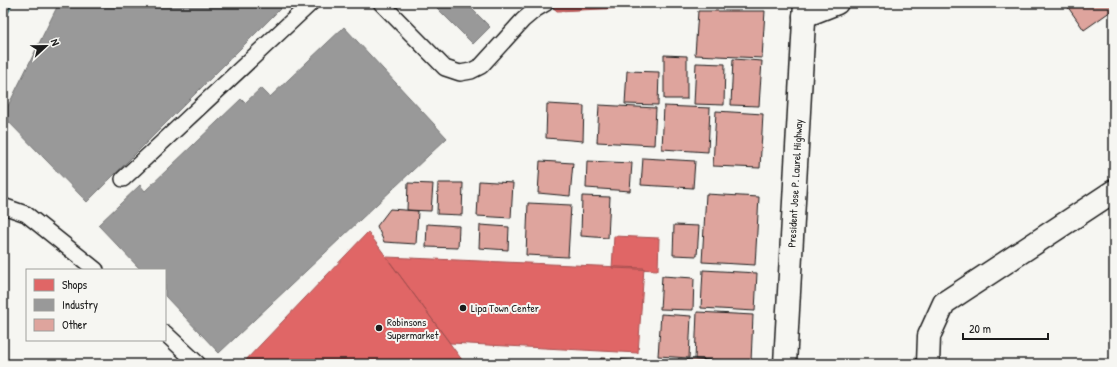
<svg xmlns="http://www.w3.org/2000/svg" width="1117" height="367" font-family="'Patrick Hand',sans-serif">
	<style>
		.shops { fill: #e06666; stroke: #a55050 }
		.industry { fill: #999; stroke: #747474 }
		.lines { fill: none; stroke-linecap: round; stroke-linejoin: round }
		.stream { stroke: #58898c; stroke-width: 8 }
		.building { fill: #dea49d; stroke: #1c1c1c }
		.service-casing { stroke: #1c1c1c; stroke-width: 18 }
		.minor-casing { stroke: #1c1c1c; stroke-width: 25 }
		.trunk-casing { stroke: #1c1c1c; stroke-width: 25 }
		.service { stroke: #f6f6f2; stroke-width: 15 }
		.minor { stroke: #f6f6f2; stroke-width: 22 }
		.trunk { stroke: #f6f6f2; stroke-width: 22 }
		.poi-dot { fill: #1c1c1c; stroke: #f6f6f2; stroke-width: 1.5 }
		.labels { text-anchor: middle; stroke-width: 4; stroke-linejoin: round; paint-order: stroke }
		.street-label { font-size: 11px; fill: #1c1c1c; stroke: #f6f6f2 }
		.poi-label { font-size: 11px; fill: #1c1c1c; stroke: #f6f6f2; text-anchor: start }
	</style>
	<rect width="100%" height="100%" fill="#f6f6f2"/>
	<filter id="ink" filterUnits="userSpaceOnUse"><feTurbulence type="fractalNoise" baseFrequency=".025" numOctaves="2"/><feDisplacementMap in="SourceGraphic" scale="8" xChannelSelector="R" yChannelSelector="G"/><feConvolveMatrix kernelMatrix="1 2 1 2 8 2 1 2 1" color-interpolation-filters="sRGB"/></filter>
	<g filter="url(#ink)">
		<!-- shops -->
		<path class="shops" d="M 548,3 L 735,3 L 557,11 Z
			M 368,232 L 465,364 L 243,363 Z
			M 614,236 L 659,238 L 658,270 L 612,268 Z
			M 386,257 L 644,268 L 638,353 L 450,343 Z"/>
		<!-- industry -->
		<path class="industry" d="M 59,3 L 286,3 L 87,202 L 3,116 Z
			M 432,3 L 466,3 L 490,27 L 473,44 Z
			M 344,27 L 447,138 L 219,353 L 165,296 L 165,270 L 141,270 L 98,225 L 140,185 L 145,191 L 241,99 L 245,103 L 261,88 L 270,97 Z"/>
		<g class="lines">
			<!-- stream -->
			<path class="stream" d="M 3,16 L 9,3"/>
		</g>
		<!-- building -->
		<path class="building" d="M 1065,3 L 1114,3 L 1114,9 L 1084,30 Z
			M 698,11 L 765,11 L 762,58 L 695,55 Z
			M 664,55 L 687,56 L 687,99 L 664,99 Z
			M 733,59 L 762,61 L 759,106 L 731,105 Z
			M 696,63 L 725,64 L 724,105 L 694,104 Z
			M 627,71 L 659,72 L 658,105 L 625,104 Z
			M 547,104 L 584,106 L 583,141 L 546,138 Z
			M 599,105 L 656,108 L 654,145 L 597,142 Z
			M 664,106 L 710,108 L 708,152 L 662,149 Z
			M 716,111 L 763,114 L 760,168 L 713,166 Z
			M 643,158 L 695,161 L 693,188 L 641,185 Z
			M 540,161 L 573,163 L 570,196 L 538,193 Z
			M 587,161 L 632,163 L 630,191 L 586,188 Z
			M 479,181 L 513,183 L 511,218 L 477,216 Z
			M 408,183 L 433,184 L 431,211 L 407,210 Z
			M 438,183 L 463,183 L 462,215 L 437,214 Z
			M 706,194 L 759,197 L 755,265 L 702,262 Z
			M 582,196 L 610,197 L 608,238 L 581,236 Z
			M 528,203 L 571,205 L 568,257 L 526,255 Z
			M 390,209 L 418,211 L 416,244 L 384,242 L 377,226 Z
			M 427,224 L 459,226 L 458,248 L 426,247 Z
			M 480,225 L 509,227 L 508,250 L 479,248 Z
			M 674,225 L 699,226 L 697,256 L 673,255 Z
			M 703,270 L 757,273 L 755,311 L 701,308 Z
			M 662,276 L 694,278 L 693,310 L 660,309 Z
			M 697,312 L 753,315 L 751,362 L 695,359 Z
			M 661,314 L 691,316 L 689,358 L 658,356 Z
			M 601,358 L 676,364 L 599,364 Z
			M 678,359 L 750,363 L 750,364 L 678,364 Z"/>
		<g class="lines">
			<defs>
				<path id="service" d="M 381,3 L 445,68 L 460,73 L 471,71 L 481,66 L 523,20 L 536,9 L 546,3
					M 123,179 L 311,3
					M 3,206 L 26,214 L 96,270
					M 165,333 L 198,364"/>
				<path id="minor" d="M 804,16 L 837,3
					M 928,364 L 929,336 L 944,303 L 1114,191"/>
				<g id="trunk">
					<path id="s1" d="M 785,364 L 805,3"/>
				</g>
			</defs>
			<!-- service casing -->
			<use href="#service" class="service-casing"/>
			<!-- minor casing -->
			<use href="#minor" class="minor-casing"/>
			<!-- trunk casing -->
			<use href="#trunk" class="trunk-casing"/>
			<!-- service -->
			<use href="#service" class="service"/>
			<!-- minor -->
			<use href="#minor" class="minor"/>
			<!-- trunk -->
			<use href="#trunk" class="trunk"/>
		</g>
	</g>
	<!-- markers -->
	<g class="poi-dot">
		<circle cx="463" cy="308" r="4"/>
		<circle cx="379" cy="328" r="4"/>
	</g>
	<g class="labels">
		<!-- street labels -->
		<g class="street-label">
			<text dy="4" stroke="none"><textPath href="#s1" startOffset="181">President Jose P. Laurel Highway</textPath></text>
		</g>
		<!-- poi labels -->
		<g class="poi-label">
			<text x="471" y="312">Lipa Town Center</text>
			<text x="387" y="326">Robinsons<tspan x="387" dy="13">Supermarket</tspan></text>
		</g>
	</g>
	<!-- margin -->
	<rect width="1117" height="367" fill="none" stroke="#f6f6f2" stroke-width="16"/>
	<rect x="8" y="8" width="1101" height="351" fill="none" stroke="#1c1c1c" stroke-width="1.5" filter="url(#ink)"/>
	<!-- legend -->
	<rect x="26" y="269" width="140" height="72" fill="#f6f6f2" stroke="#9f9f9c"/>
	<rect x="34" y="279" width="20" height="12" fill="#e06666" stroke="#9f9f9c"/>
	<text x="62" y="289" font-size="12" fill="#1c1c1c">Shops</text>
	<rect x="34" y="299" width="20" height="12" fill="#999999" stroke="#9f9f9c"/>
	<text x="62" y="309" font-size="12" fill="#1c1c1c">Industry</text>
	<rect x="34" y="319" width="20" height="12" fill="#dea49d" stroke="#9f9f9c"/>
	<text x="62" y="329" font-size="12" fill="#1c1c1c">Other</text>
	<!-- north arrow -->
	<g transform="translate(46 46) rotate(68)" stroke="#f6f6f2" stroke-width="3" paint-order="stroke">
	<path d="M0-3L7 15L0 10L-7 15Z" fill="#1c1c1c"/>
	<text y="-6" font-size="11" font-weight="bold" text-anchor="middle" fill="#1c1c1c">N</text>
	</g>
	<!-- scale -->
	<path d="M963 333v6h85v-6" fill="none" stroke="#1c1c1c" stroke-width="2"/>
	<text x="969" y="333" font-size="12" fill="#1c1c1c" stroke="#f6f6f2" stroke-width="3" paint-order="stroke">20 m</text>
</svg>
